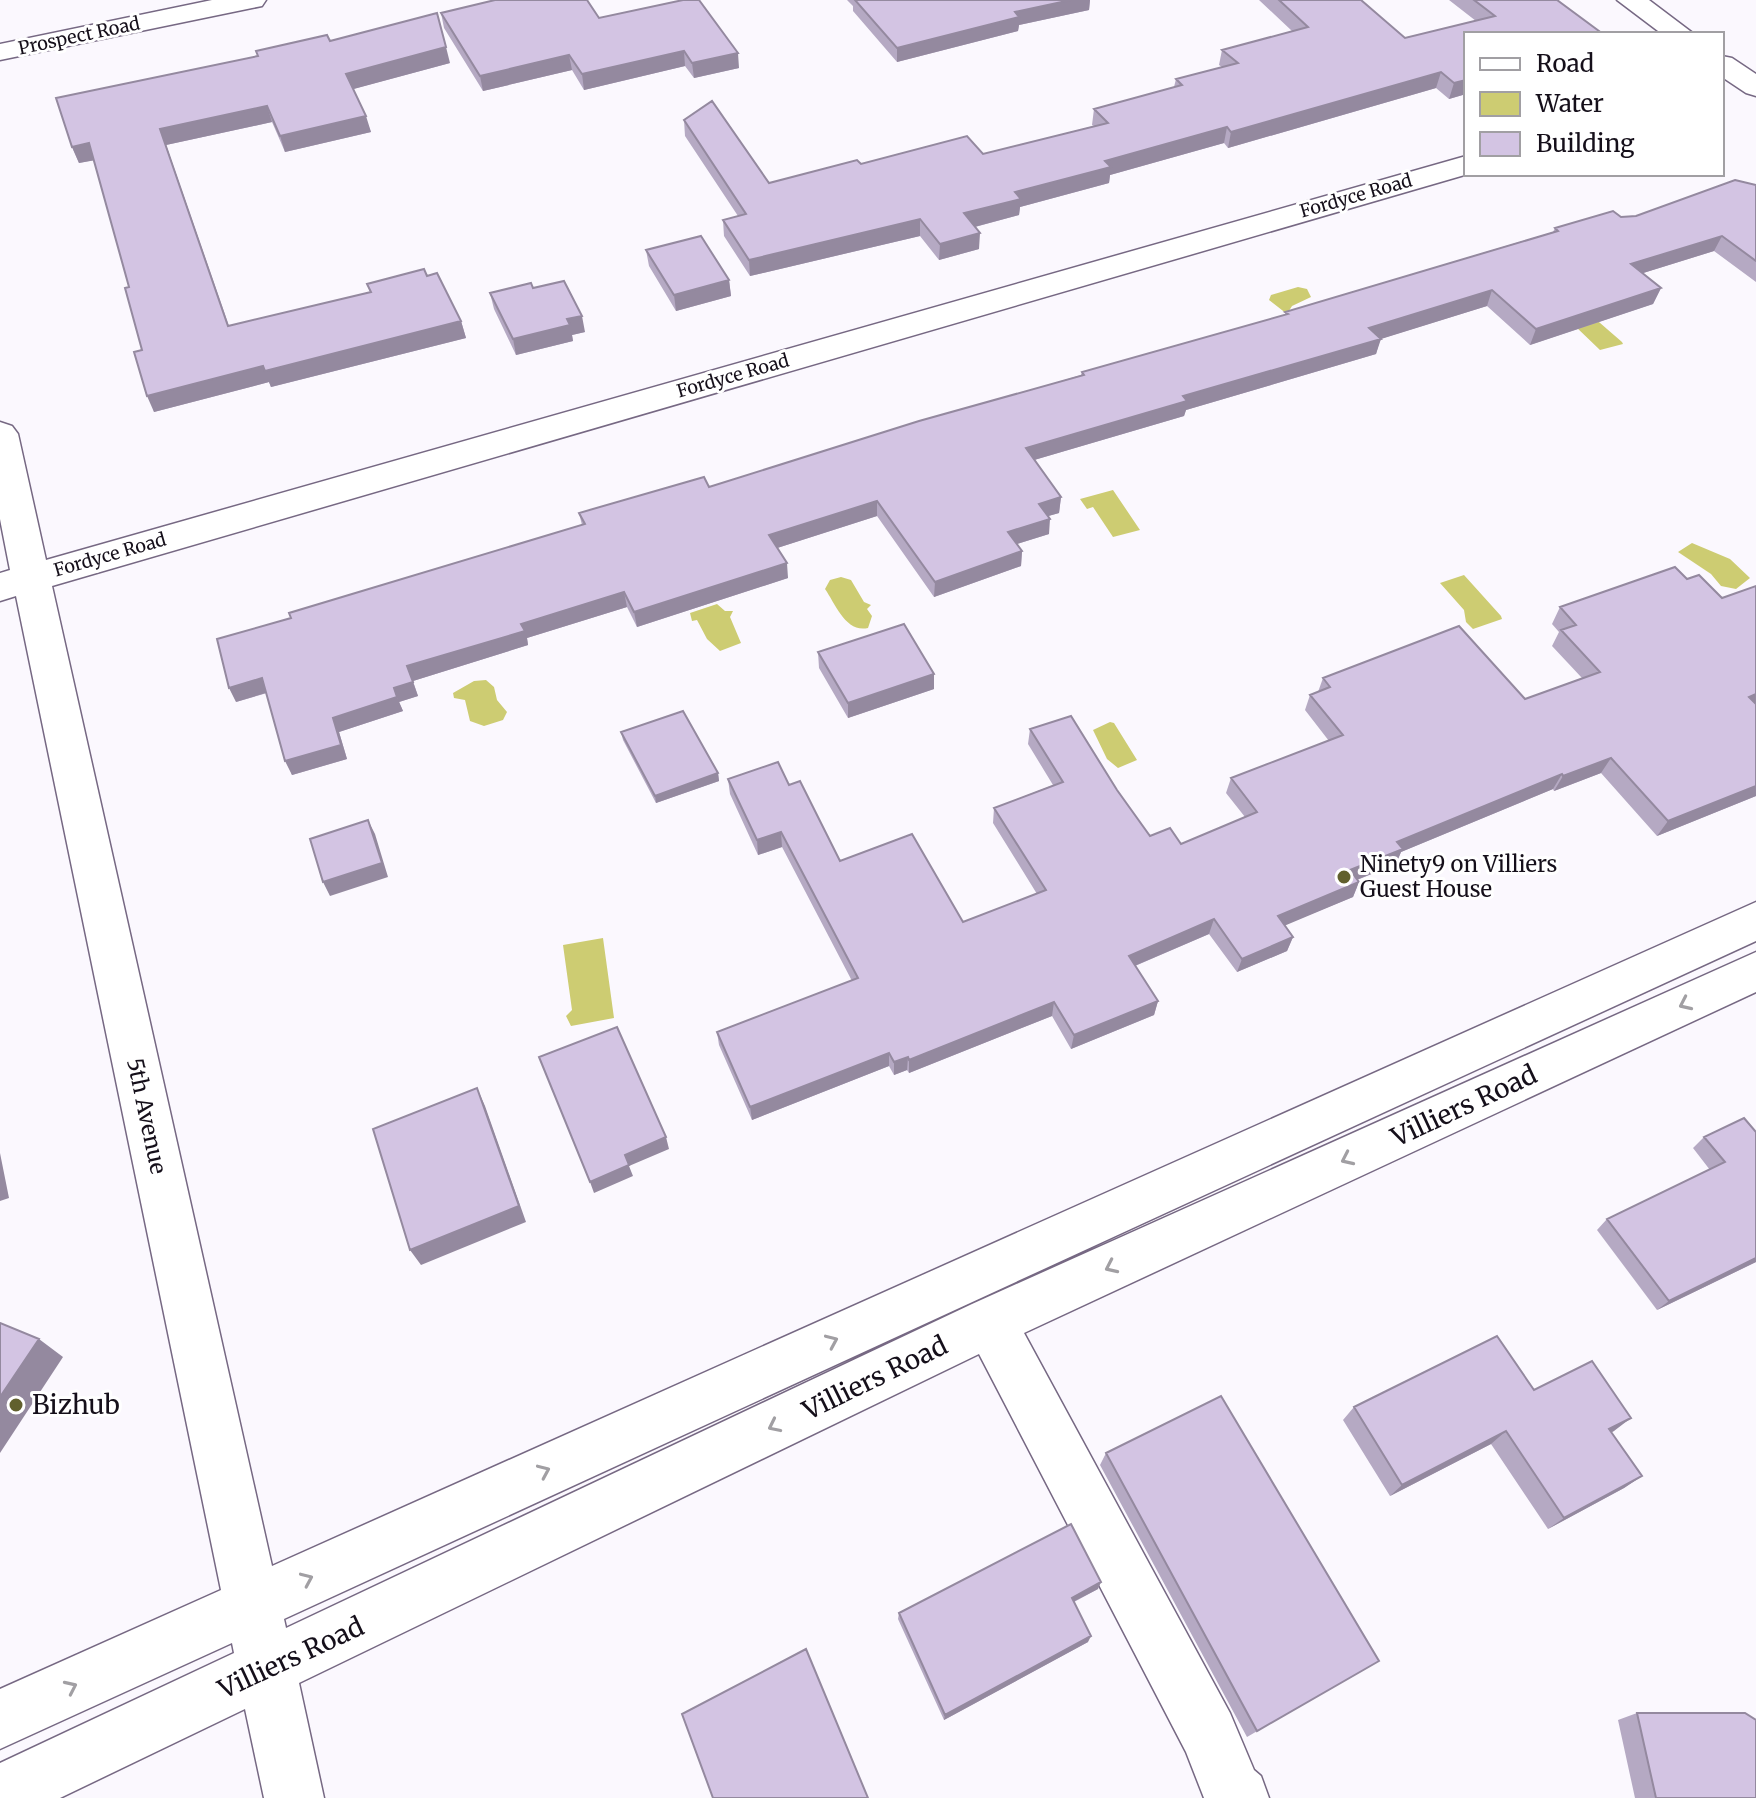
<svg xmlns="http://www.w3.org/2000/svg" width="1756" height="1798" font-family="Merriweather,serif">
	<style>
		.water { fill: #cdcc72 }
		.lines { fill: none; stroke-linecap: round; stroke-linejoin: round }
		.minor-casing { stroke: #766883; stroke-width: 3 }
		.minor { fill: #fff; fill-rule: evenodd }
		.wall { fill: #b5a9c3 }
		.shaded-wall { fill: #94899f }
		.building { fill: #d3c4e3; stroke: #94899f; stroke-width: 2 }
		.oneway { stroke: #a19fa3 }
		.poi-dot { fill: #61602d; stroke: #fff; stroke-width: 3 }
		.labels { text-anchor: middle; stroke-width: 6; stroke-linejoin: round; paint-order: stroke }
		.far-street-label { font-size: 18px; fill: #150f1a; stroke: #fff }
		.poi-label { font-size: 22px; fill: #150f1a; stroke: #fff; text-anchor: start }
		.street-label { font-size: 22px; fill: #150f1a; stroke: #fff }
		.near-street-label { font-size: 26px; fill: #150f1a; stroke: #fff }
		.near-poi-label { font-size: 26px; fill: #150f1a; stroke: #fff; text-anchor: start }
	</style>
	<rect width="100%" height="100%" fill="#fbf8fe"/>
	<!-- water -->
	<path class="water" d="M 1298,287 L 1307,289 L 1311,297 L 1292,306 L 1287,314 L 1269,300 L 1271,295 Z
		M 1592,316 L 1622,342 L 1623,344 L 1600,350 L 1575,326 Z
		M 1113,490 L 1140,530 L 1113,537 L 1093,507 L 1087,509 L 1080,499 Z
		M 1692,543 L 1730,559 L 1750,578 L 1736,589 L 1721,586 L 1711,574 L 1678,552 Z
		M 1464,575 L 1501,616 L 1502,619 L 1473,629 L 1466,622 L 1464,610 L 1440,583 Z
		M 841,577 L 851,580 L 864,602 L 871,605 L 867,609 L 872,616 L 868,628 C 846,633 836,605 825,589 L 830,580 Z
		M 717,604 L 725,611 L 733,611 L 730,617 L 741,643 L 720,651 L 707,639 L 697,620 L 692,621 L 690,613 Z
		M 474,681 L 486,680 L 494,687 L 497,700 L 507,712 L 503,720 L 484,726 L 470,721 L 465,700 L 454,698 L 453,693 Z
		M 1110,722 L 1114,723 L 1137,760 L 1118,768 L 1107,759 L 1093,730 Z
		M 603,938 L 614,1018 L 571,1026 L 566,1016 L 572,1010 L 563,945 Z"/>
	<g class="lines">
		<defs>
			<path id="minor" d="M 212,0 L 266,0 L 262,6 L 252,8 L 0,60 L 0,44 Z
				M 1617,0 L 1649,0 L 1694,34 L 1662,34 Z
				M 1722,56 L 1732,58 L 1756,74 L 1756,96 L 1746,93 L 1722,77 Z
				M 1466,156 L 1468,174 L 52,586 L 272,1566 L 1756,902 L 1756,941 L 284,1619 L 286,1628 L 972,1304 L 1756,952 L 1756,992 L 1024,1333 L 1230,1713 L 1254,1770 L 1261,1776 L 1269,1798 L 1204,1798 L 1186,1752 L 979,1354 L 299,1683 L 324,1798 L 264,1798 L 245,1709 L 60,1798 L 0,1798 L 0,1763 L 234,1653 L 232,1643 L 0,1749 L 0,1689 L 221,1590 L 16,596 L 0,601 L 0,573 L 10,570 L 0,519 L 0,422 L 12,426 L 18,434 L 46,560 Z"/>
		</defs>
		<!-- minor casing -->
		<use href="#minor" class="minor-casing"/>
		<!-- minor -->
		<use href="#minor" class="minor"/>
	</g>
	<!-- wall -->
	<path class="wall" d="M 847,0 L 1090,0 L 1089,10 L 1019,25 L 1018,31 L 897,62 L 853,11 L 853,6 Z
		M 1259,0 L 1361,0 L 1405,38 L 1476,21 L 1449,0 L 1557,0 L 1466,94 L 1449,99 L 1436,88 L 1228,148 L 1224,143 L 1110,175 L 1109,183 L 1020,207 L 1019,215 L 975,227 L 979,249 L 939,260 L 920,236 L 750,276 L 724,236 L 723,220 L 738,216 L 685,136 L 684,120 L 769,183 L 861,164 L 983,154 L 1094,126 L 1092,125 L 1094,109 L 1174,87 L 1176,79 L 1222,67 L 1219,65 L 1222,50 L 1292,31 Z
		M 441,13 L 599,18 L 739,68 L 694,78 L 685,66 L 584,90 L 572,70 L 483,91 L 444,28 Z
		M 330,41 L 450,63 L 353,89 L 371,132 L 285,152 L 272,122 L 166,145 L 229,326 L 370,292 L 367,284 L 427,276 L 461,321 L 466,338 L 271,387 L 269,382 L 154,412 L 129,287 L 94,160 L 79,163 L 72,147 Z
		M 1756,185 L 1756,282 L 1714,251 L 1643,273 L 1661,288 L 1653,304 L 1530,345 L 1487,306 L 1380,339 L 1376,354 L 1186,410 L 1184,416 L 1034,460 L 1061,497 L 1059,513 L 1048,516 L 1049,534 L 1017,544 L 1022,551 L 1021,566 L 934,597 L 877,516 L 777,548 L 788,578 L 637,627 L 627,607 L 527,638 L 528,645 L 413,681 L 418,696 L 399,702 L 403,711 L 339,732 L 347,759 L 292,775 L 267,693 L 236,702 L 291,618 L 582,525 L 579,513 L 709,487 L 1081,375 L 1082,372 L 1285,315 L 1285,312 L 1553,232 L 1555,228 L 1636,216 Z
		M 646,250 L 729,280 L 731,296 L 676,311 L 649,266 Z
		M 533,288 L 585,332 L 572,335 L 573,341 L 516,355 L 494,309 L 490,293 Z
		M 1560,607 L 1756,796 L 1657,836 L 1601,773 L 1554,791 L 1553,789 L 1401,852 L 1396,864 L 1357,880 L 1359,882 L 1353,897 L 1284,925 L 1293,937 L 1287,951 L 1237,972 L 1209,934 L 1135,966 L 1158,1001 L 1154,1015 L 1071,1049 L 1052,1016 L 909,1073 L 907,1070 L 894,1075 L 889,1066 L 752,1120 L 719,1045 L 717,1032 L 852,981 L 782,847 L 758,855 L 730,794 L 728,779 L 789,785 L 840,861 L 963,922 L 1037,894 L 993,823 L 994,808 L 1053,785 L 1028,744 L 1030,729 L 1117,790 L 1150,836 L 1181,844 L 1245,817 L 1226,793 L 1231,778 L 1329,741 L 1305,710 L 1310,695 L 1318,692 L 1323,678 L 1525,699 L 1582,678 L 1552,646 L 1559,632 L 1552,624 Z
		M 818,652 L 934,689 L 848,718 L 819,668 Z
		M 621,732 L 718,773 L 719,781 L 656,803 L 623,740 Z
		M 1756,1132 L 1756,1262 L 1657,1310 L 1597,1230 L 1607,1219 L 1710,1170 L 1693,1148 L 1704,1137 Z
		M 1534,1390 L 1614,1431 L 1611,1432 L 1642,1476 L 1624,1488 L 1548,1529 L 1491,1444 L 1390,1496 L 1343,1420 L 1354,1407 Z
		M 1106,1453 L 1379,1661 L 1247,1737 L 1100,1465 Z
		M 1098,1589 L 1074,1602 L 1088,1642 L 944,1720 L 898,1619 L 899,1613 Z
		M 1637,1713 L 1756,1798 L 1635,1798 L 1618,1720 Z"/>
	<!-- shaded-wall -->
	<path class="shaded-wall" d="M 1071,0 L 1090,0 L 1089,10 L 1019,25 L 1018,31 L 897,62 L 897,48 L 1015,12 Z
		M 446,47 L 450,63 L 350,90 L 346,74 Z
		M 684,51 L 685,66 L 584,90 L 582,74 Z
		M 738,53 L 739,68 L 694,78 L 692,63 Z
		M 569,55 L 572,70 L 483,91 L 480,76 Z
		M 1441,72 L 1436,88 L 1228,148 L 1231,132 Z
		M 1466,80 L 1466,94 L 1449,99 L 1454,83 Z
		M 267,106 L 272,122 L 166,145 L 234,342 L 160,129 Z
		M 366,116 L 371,132 L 285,152 L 280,136 Z
		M 1227,127 L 1224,143 L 1110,175 L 1109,183 L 1020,207 L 1019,215 L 963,230 L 964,213 L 1015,192 L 1105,161 Z
		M 89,143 L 96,160 L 79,163 L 72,147 Z
		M 920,219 L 920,236 L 750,276 L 749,260 Z
		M 980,233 L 979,249 L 939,260 L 940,244 Z
		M 1722,236 L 1714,251 L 1624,279 L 1631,264 Z
		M 729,280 L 731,296 L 676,311 L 674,295 Z
		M 1661,288 L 1653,304 L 1530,345 L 1536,329 Z
		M 1492,290 L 1487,306 L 1365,344 L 1369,328 Z
		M 582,316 L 585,332 L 572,335 L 573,341 L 516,355 L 513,339 L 567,319 Z
		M 461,321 L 466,338 L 271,387 L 269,382 L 154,412 L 147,396 L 263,366 Z
		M 1381,339 L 1376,354 L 1186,410 L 1184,416 L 1024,463 L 1026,448 L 1183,396 Z
		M 1061,497 L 1059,513 L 1038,519 L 1039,504 Z
		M 877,501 L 877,516 L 771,550 L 769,535 Z
		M 1050,519 L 1049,534 L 1007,547 L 1008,532 Z
		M 1022,551 L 1021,566 L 934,597 L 935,582 Z
		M 787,563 L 788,578 L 637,627 L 634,612 Z
		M 624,592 L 627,607 L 527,638 L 528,645 L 413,681 L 407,666 L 521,624 Z
		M 934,674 L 934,689 L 848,718 L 848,703 Z
		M 262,678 L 269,692 L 236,702 L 229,688 Z
		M 413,682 L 418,696 L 399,702 L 394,688 Z
		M 1756,694 L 1756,705 L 1749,697 Z
		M 397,697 L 403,711 L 339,732 L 347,759 L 292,775 L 285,761 L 333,718 Z
		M 1611,758 L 1601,773 L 1554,791 L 1563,776 Z
		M 718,773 L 719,781 L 656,803 L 655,796 Z
		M 1562,774 L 1553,789 L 1401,852 L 1396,864 L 1344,885 L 1350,870 L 1397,842 Z
		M 1756,786 L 1756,796 L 1657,836 L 1668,821 Z
		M 368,820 L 375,834 L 388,877 L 330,896 L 323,882 Z
		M 781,832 L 782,847 L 758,855 L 757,840 Z
		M 1359,882 L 1353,897 L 1272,931 L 1278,916 Z
		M 1214,919 L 1209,934 L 1125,970 L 1129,956 Z
		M 1293,937 L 1287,951 L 1237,972 L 1242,959 Z
		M 1158,1001 L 1154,1015 L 1071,1049 L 1074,1035 Z
		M 1054,1002 L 1052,1016 L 909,1073 L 909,1060 Z
		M 889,1053 L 889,1066 L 752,1120 L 750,1107 Z
		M 908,1057 L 907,1070 L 894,1075 L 894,1062 Z
		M 477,1088 L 485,1106 L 526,1222 L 421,1265 L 410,1250 Z
		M 666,1137 L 669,1149 L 629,1166 L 633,1176 L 594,1193 L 590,1182 L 625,1155 Z
		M 0,1153 L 9,1198 L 0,1201 Z
		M 1756,1258 L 1756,1262 L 1657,1310 L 1669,1301 Z
		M 39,1339 L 63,1357 L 0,1453 L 0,1397 Z
		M 1631,1418 L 1614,1431 L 1592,1442 L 1609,1429 Z
		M 1506,1431 L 1491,1444 L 1390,1496 L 1402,1485 Z
		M 1642,1476 L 1624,1488 L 1548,1529 L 1564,1518 Z
		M 1101,1582 L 1098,1589 L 1069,1604 L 1072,1598 Z
		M 1091,1636 L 1088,1642 L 944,1720 L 945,1715 Z"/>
	<!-- building -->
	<path class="building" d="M 495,0 L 587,0 L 599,18 L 683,0 L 699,0 L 738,53 L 692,63 L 684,51 L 582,74 L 569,55 L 480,76 L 441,13 Z
		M 855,0 L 1071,0 L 1015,12 L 1019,17 L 897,48 Z
		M 1279,0 L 1361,0 L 1405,38 L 1495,16 L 1474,0 L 1557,0 L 1603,34 L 1466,34 L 1466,80 L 1454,83 L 1441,72 L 1231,132 L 1227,127 L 1105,161 L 1111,167 L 1015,192 L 1021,199 L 964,213 L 980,233 L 940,244 L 920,219 L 749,260 L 723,220 L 746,214 L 684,120 L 712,101 L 769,183 L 857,160 L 861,164 L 967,136 L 983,154 L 1108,123 L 1094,109 L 1182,85 L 1176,79 L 1238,63 L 1222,50 L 1308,27 Z
		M 437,13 L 446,47 L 346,74 L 366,116 L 280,136 L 267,106 L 160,129 L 228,326 L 371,292 L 367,284 L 424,269 L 427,276 L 437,273 L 461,321 L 265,371 L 263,366 L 147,396 L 134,352 L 142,350 L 125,288 L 129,287 L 89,143 L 72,147 L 56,98 L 258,56 L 256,51 L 327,35 L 330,41 Z
		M 1735,180 L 1756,185 L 1756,261 L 1722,236 L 1631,264 L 1661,288 L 1536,329 L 1492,290 L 1369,328 L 1381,339 L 1183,396 L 1187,401 L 1026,448 L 1061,497 L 1039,504 L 1050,519 L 1008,532 L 1022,551 L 935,582 L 877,501 L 769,535 L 787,563 L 634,612 L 624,592 L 521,624 L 525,631 L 407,666 L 413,682 L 394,688 L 397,697 L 333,718 L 341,745 L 285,761 L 262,678 L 229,688 L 217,639 L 291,618 L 289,613 L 585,524 L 579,513 L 704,477 L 709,487 L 919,421 L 1084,375 L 1082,372 L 1288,314 L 1285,312 L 1558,231 L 1555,228 L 1613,211 L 1621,217 L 1636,216 Z
		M 701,236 L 729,280 L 674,295 L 646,250 Z
		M 564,281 L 582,316 L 567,319 L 570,325 L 513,339 L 490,293 L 531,283 L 533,288 Z
		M 1675,567 L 1687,579 L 1699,575 L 1722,598 L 1756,586 L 1756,694 L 1749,697 L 1756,704 L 1756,786 L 1668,821 L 1611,758 L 1563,776 L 1562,774 L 1397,842 L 1403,849 L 1350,870 L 1359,882 L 1278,916 L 1293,937 L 1242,959 L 1214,919 L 1129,956 L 1158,1001 L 1074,1035 L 1054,1002 L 909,1060 L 908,1057 L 894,1062 L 889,1053 L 750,1107 L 717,1032 L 858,978 L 781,832 L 757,840 L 728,779 L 778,762 L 789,785 L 800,781 L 840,861 L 912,834 L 963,922 L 1046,890 L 994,808 L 1063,782 L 1030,729 L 1071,716 L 1117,790 L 1150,836 L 1170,828 L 1181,844 L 1257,812 L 1231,778 L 1343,735 L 1310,695 L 1330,687 L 1323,678 L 1459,626 L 1525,699 L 1600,672 L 1561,630 L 1576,625 L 1560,607 Z
		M 904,624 L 934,674 L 848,703 L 818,652 Z
		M 683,711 L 718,773 L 655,796 L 621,732 Z
		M 368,820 L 382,863 L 323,882 L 310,839 Z
		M 617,1027 L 666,1137 L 625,1155 L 629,1165 L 590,1182 L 539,1057 Z
		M 477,1088 L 519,1206 L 410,1250 L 373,1129 Z
		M 1744,1118 L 1756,1132 L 1756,1258 L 1669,1301 L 1607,1219 L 1725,1162 L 1704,1137 Z
		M 0,1323 L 39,1339 L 0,1397 Z
		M 1497,1336 L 1534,1390 L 1592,1361 L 1631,1418 L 1609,1429 L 1642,1476 L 1564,1518 L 1506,1431 L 1402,1485 L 1354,1407 Z
		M 1221,1396 L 1379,1661 L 1257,1731 L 1106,1453 Z
		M 1071,1524 L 1101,1582 L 1072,1598 L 1091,1636 L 945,1715 L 899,1613 Z
		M 806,1649 L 868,1798 L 713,1798 L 682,1714 Z
		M 1637,1713 L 1745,1713 L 1756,1720 L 1756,1798 L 1656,1798 Z"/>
	<!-- one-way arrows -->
	<defs><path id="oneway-chevron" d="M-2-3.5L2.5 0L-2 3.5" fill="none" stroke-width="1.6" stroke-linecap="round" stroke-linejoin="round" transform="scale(2)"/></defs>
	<g class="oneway">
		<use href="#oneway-chevron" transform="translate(1685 1004) rotate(155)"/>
		<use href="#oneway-chevron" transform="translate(1347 1159) rotate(155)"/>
		<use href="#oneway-chevron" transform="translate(1111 1267) rotate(155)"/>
		<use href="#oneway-chevron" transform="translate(832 1341) rotate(-24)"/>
		<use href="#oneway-chevron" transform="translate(774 1426) rotate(154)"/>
		<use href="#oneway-chevron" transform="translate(544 1471) rotate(-24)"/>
		<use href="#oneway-chevron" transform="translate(307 1579) rotate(-24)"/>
		<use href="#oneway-chevron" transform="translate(71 1687) rotate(-25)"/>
	</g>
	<!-- markers -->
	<g class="poi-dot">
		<circle cx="1344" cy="877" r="8"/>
		<circle cx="16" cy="1405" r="8"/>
	</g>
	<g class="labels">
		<!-- far-street labels -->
		<g class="far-street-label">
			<text transform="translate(79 36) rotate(-12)" y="6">Prospect Road</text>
			<text transform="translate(1356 196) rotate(-16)" y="6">Fordyce Road</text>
			<text transform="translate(733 376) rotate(-16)" y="6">Fordyce Road</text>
			<text transform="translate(110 555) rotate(-16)" y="6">Fordyce Road</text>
		</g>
		<!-- poi labels -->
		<g class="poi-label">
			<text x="1360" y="872">Ninety9 on Villiers<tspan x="1360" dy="25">Guest House</tspan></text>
		</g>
		<!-- street labels -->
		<g class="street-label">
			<text transform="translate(147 1116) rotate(78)" y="8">5th Avenue</text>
		</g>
		<!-- near-street labels -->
		<g class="near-street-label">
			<text transform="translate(1464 1106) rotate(-25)" y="9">Villiers Road</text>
			<text transform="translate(875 1378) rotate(-26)" y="9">Villiers Road</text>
			<text transform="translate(291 1658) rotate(-25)" y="9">Villiers Road</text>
		</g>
		<!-- near-poi labels -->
		<g class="near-poi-label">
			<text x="32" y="1414">Bizhub</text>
		</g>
	</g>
	<!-- legend -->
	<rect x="1464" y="32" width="260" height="144" fill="#ffffff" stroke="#a19fa3" stroke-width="2"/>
	<rect x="1480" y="58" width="40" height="12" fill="#ffffff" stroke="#a19fa3" stroke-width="2"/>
	<text x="1536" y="72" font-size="24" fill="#150f1a">Road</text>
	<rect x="1480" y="92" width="40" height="24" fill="#cdcc72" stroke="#a19fa3" stroke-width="2"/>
	<text x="1536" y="112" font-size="24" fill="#150f1a">Water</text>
	<rect x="1480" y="132" width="40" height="24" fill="#d3c4e3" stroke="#a19fa3" stroke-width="2"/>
	<text x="1536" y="152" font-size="24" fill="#150f1a">Building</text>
</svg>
